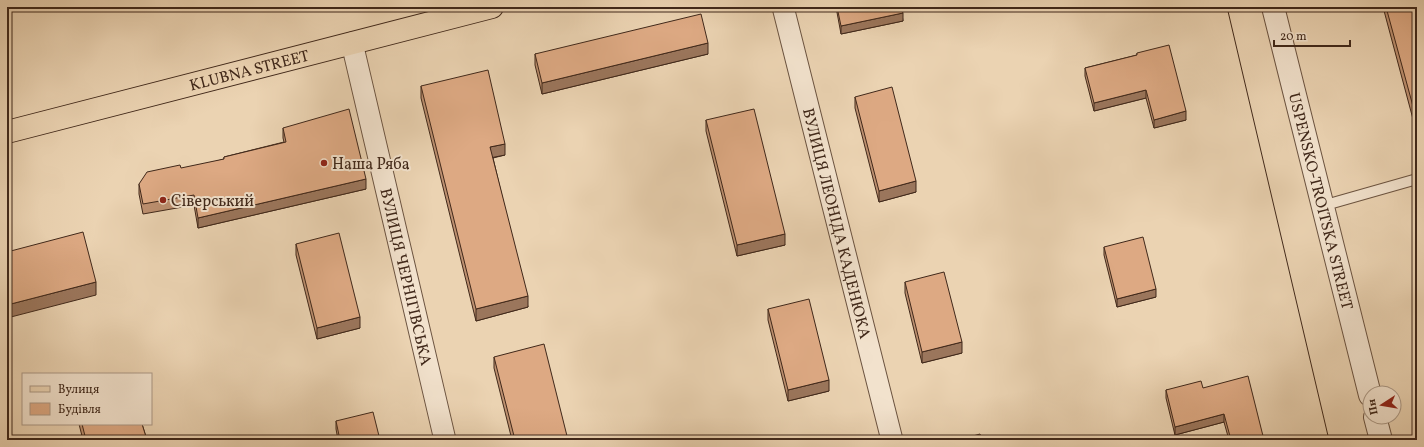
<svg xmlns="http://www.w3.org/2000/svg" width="1424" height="447" font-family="Vollkorn,serif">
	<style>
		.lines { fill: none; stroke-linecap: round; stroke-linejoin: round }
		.service-casing { stroke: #6b5340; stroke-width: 12 }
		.minor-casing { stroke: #6b5340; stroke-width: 23 }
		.tertiary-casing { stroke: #6b5340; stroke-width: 24 }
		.primary-casing { stroke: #40281a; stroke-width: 24 }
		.service { stroke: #f2e2cd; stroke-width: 10 }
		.minor { stroke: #f2e2cd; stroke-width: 21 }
		.tertiary { stroke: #f2e2cd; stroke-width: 22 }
		.primary { stroke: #ebd3b2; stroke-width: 22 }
		.tram { stroke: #40281a; stroke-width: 1 }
		.wall { fill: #be9171; stroke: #40281a }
		.shaded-wall { fill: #9b765c; stroke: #40281a }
		.building { fill: #dda983; stroke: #40281a }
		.poi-dot { fill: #8f2418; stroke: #f2e2cd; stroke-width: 1.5 }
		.labels { text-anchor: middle; stroke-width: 4; stroke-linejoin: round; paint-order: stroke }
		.street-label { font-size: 16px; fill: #40281a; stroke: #f2e2cd }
		.poi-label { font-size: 16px; fill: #40281a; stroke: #f2e2cd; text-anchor: start }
	</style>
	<rect width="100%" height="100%" fill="#ebd3b2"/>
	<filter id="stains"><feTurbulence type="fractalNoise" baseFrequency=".005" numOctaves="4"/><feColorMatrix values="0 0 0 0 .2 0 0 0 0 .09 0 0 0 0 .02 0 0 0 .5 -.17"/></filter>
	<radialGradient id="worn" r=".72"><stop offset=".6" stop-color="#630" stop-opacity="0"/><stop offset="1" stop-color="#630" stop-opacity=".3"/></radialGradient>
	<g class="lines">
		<defs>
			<path id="service" d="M 1322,206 L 1417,179"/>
			<g id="minor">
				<path id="s1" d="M 783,7 L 892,440"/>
				<path id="s2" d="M 352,43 L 445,440"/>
			</g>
			<g id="tertiary">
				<path id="s3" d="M 1273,7 L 1370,395"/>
				<path d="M 1375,417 L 1381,440"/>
			</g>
			<g id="primary">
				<path id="s4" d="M 7,132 L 492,7"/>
			</g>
		</defs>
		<!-- service casing -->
		<use href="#service" class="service-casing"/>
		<!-- minor casing -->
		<use href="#minor" class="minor-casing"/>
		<!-- tertiary casing -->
		<use href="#tertiary" class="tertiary-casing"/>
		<!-- primary casing -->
		<use href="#primary" class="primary-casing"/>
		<!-- service -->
		<use href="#service" class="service"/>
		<!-- minor -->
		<use href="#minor" class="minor"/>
		<!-- tertiary -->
		<use href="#tertiary" class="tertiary"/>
		<!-- primary -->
		<use href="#primary" class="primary"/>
		<!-- tram -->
		<path class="tram" d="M 1227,7 L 1329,440"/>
	</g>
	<!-- wall -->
	<path class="wall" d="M 836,7 L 901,7 L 903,21 L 841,34 Z
		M 1383,7 L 1417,7 L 1417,134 Z
		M 1137,53 L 1186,120 L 1154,128 L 1146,98 L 1094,111 L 1085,76 L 1085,68 L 1137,55 Z
		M 535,54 L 708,54 L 542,94 L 535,65 Z
		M 421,86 L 505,155 L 493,158 L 528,307 L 476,321 L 421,98 Z
		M 855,97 L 916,192 L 879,202 L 855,108 Z
		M 706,120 L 785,245 L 737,256 L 706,131 Z
		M 283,128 L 366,189 L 198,228 L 194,205 L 143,214 L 139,194 L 139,184 L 224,159 L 224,157 L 284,142 L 283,138 Z
		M 296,244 L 360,328 L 317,339 L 296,255 Z
		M 1104,247 L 1156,297 L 1117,307 L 1104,255 Z
		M 905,282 L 962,353 L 922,363 L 905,293 Z
		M 768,309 L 829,391 L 788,401 L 768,320 Z
		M 494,357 L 568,440 L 512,440 L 494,368 Z
		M 1203,388 L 1264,440 L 1229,440 L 1224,422 L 1175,435 L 1166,398 L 1166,390 Z
		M 336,421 L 380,440 L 338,440 L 336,429 Z
		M 79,424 L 142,424 L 147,440 L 83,440 Z"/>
	<!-- shaded-wall -->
	<path class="shaded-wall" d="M 151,7 L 166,7 L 151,11 Z
		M 903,13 L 903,21 L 841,34 L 841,26 Z
		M 708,43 L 708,54 L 542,94 L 542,83 Z
		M 1146,90 L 1146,98 L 1094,111 L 1094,103 Z
		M 1186,111 L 1186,120 L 1154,128 L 1154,120 Z
		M 505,144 L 505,155 L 490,158 L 490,147 Z
		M 366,179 L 366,189 L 198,228 L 198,218 Z
		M 916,181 L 916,192 L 879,202 L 879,191 Z
		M 785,234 L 785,245 L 737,256 L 737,245 Z
		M 96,282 L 96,295 L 7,318 L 7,305 Z
		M 1156,289 L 1156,297 L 1117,307 L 1117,299 Z
		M 528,296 L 528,307 L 476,321 L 476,309 Z
		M 360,317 L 360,328 L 317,339 L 317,328 Z
		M 962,342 L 962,353 L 922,363 L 922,352 Z
		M 829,380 L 829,391 L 788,401 L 788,390 Z
		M 1224,414 L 1224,422 L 1175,435 L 1175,427 Z"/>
	<!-- building -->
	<path class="building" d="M 837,7 L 901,7 L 903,13 L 841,26 Z
		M 1386,7 L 1417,7 L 1417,121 Z
		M 701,14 L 708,43 L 542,83 L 535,54 Z
		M 1169,45 L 1186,111 L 1154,120 L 1146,90 L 1094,103 L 1085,68 L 1137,55 L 1137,53 Z
		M 488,70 L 505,144 L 490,147 L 528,296 L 476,309 L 421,86 Z
		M 892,87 L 916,181 L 879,191 L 855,97 Z
		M 349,109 L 366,179 L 198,218 L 194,195 L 143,204 L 139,184 L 147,172 L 180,165 L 181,168 L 224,159 L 224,157 L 286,142 L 283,128 Z
		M 754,109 L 785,234 L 737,245 L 706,120 Z
		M 83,232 L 96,282 L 7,305 L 7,252 Z
		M 339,233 L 360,317 L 317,328 L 296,244 Z
		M 1143,237 L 1156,289 L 1117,299 L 1104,247 Z
		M 944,272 L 962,342 L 922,352 L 905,282 Z
		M 809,299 L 829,380 L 788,390 L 768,309 Z
		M 544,344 L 568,440 L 515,440 L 494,357 Z
		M 1248,376 L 1264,440 L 1231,440 L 1224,414 L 1175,427 L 1166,390 L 1201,381 L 1203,388 Z
		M 373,412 L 380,440 L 340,440 L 336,421 Z
		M 82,424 L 142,424 L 147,440 L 86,440 Z
		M 980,434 L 982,440 L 959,440 Z"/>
	<!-- markers -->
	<g class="poi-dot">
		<circle cx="324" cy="163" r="4"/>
		<circle cx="163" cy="200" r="4"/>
	</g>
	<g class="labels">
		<!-- street labels -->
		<g class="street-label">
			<text dy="6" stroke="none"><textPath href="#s4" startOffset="250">KLUBNA STREET</textPath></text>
			<text dy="6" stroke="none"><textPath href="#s3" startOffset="200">USPENSKO-TROITSKA STREET</textPath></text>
			<text dy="6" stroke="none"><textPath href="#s1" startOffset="223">ВУЛИЦЯ ЛЕОНІДА КАДЕНЮКА</textPath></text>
			<text dy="6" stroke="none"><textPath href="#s2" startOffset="240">ВУЛИЦЯ ЧЕРНІГІВСЬКА</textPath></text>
		</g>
		<!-- poi labels -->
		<g class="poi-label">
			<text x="332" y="169">Наша Ряба</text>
			<text x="171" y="206">Сіверський</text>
		</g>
	</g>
	<!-- margin -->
	<rect width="1424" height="447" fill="none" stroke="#ebd3b2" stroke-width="24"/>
	<rect x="8" y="8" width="1408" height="431" fill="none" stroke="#40281a" stroke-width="2"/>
	<rect x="12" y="12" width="1400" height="423" fill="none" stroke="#40281a"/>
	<!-- legend -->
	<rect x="22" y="373" width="130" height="52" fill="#f2e2cd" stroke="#ab9885"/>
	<rect x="30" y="386" width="20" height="6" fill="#ebd3b2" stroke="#ab9885"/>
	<text x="58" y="393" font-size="12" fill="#40281a">Вулиця</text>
	<rect x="30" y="403" width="20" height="12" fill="#dda983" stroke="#ab9885"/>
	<text x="58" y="413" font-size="12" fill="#40281a">Будівля</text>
	<!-- north arrow -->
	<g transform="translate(1382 405) rotate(258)"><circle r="19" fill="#f2e2cd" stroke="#ab9885"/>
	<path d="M0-3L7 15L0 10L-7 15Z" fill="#8f2418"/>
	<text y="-6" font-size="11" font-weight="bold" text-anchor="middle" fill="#40281a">Пн</text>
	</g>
	<!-- scale -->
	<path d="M1274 40v6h76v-6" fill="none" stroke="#40281a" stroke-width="2"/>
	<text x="1280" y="40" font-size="12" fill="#40281a" stroke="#f2e2cd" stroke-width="3" paint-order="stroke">20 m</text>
	<rect width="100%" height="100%" filter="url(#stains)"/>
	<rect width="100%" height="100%" fill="url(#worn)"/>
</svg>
